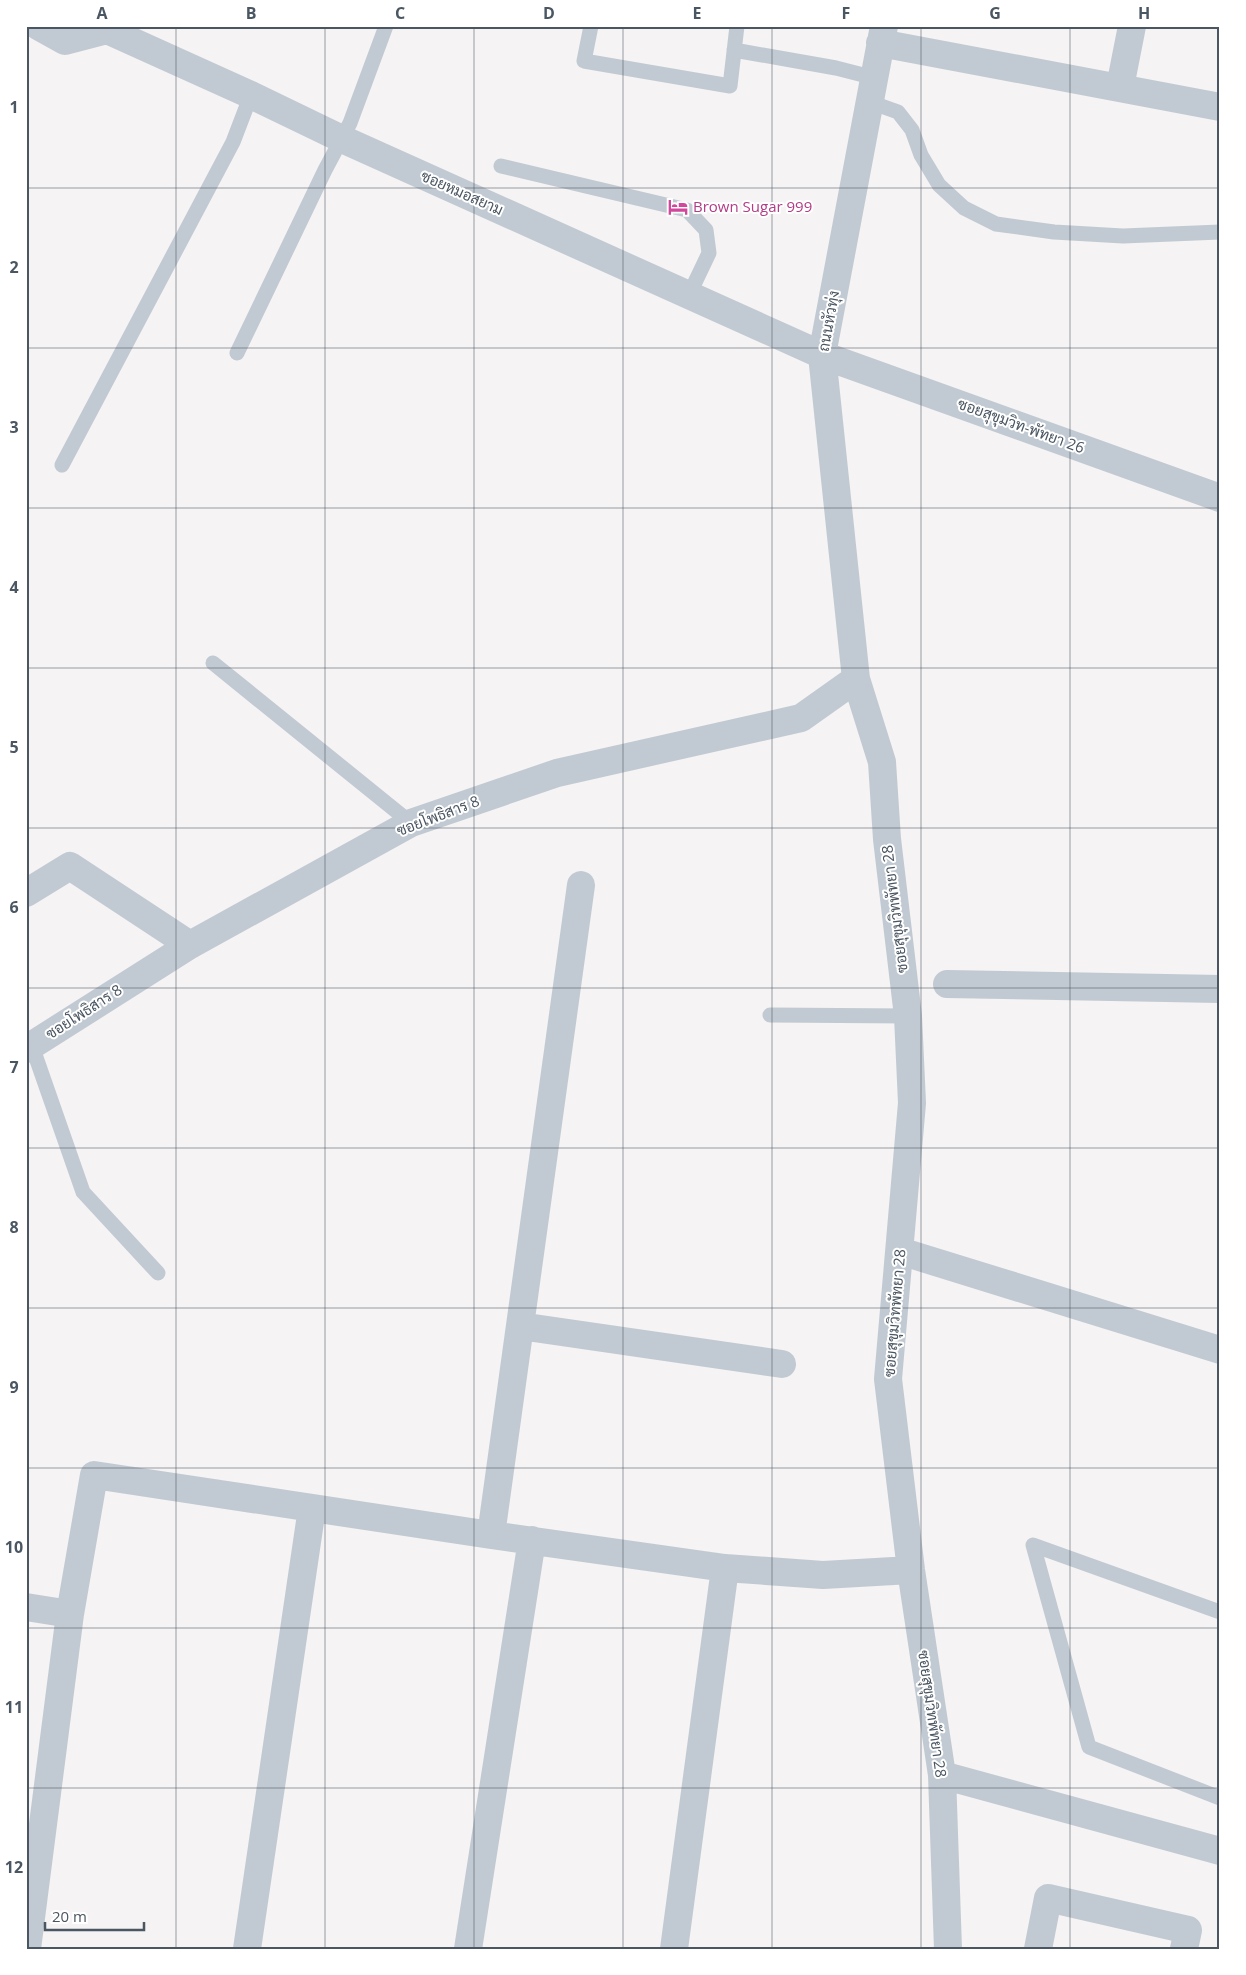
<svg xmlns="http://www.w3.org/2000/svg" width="1246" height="1975" font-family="'Open Sans',Sarabun,sans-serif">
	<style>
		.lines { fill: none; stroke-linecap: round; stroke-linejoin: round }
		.service { stroke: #c1cad2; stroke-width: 15 }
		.minor { stroke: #c1cad2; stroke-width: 28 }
		.grid { fill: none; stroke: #4a5661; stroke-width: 1; stroke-opacity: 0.55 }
		.labels { text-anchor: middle; stroke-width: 4; stroke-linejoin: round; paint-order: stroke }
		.street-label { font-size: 15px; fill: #4a5661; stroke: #fff }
		.hotel-label { font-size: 15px; fill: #b23c85; stroke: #fff; text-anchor: start }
		.neatline { fill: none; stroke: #4a5661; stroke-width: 2 }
		.grid-label { font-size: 16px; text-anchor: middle; font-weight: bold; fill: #4a5661 }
	</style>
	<rect width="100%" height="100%" fill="#f5f3f3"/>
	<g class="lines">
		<!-- service -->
		<path class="service" d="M 591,26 L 584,61 L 730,86 L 737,26
			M 734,50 L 836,68 L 875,78
			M 870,102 L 898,112 L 912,130 L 921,155 L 939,185 L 964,208 L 996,224 L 1054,232 L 1123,236 L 1220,232
			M 501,166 L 687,210 L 706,230 L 709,253 L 689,295
			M 237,353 L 325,170 L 350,123 L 386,26
			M 62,465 L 233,142 L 251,95
			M 213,663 L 411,823
			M 770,1015 L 908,1016
			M 32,1046 L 83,1192 L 158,1273
			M 1220,1612 L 1033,1545 L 1089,1747 L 1220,1798"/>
		<!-- minor -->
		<path class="minor" d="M 38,26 L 65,41 L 107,30
			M 108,26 L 107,30 L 251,95 L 342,139 L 822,355 L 1220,498
			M 884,26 L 822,355 L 856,679 L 882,762 L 887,839 L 908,1016 L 912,1103 L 888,1379 L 911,1570 L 942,1775 L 948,1949
			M 880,43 L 1220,107
			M 1120,87 L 1132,26
			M 26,893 L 70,866 L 190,945
			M 947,984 L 1220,989
			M 26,1049 L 190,945 L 411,823 L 557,773 L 801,718 L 856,679
			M 900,1251 L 1220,1350
			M 520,1326 L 782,1364
			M 491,1535 L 581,885
			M 26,1607 L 70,1614
			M 942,1775 L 1220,1851
			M 27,1949 L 70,1614 L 94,1475 L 491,1535 L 725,1568 L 823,1575 L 911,1570
			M 247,1949 L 312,1508
			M 468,1949 L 532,1540
			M 674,1949 L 725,1568
			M 1038,1949 L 1048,1898 L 1188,1930 L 1184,1949"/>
	</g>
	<!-- grid -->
	<path class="grid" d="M 176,26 L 176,1949M 325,26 L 325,1949M 474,26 L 474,1949M 623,26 L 623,1949M 772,26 L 772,1949M 921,26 L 921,1949M 1070,26 L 1070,1949M 26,188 L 1220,188M 26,348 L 1220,348M 26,508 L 1220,508M 26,668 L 1220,668M 26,828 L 1220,828M 26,988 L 1220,988M 26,1148 L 1220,1148M 26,1308 L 1220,1308M 26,1468 L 1220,1468M 26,1628 L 1220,1628M 26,1788 L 1220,1788"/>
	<!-- icons -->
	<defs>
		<symbol id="hotel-bare" viewBox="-9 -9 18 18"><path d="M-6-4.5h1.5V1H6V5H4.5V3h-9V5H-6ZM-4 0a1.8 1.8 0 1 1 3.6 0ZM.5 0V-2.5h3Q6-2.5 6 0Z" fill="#d1479c" stroke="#fff" stroke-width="2.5" paint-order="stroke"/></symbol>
	</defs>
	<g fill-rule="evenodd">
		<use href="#hotel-bare" x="664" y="193" width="28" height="28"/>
	</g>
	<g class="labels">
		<!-- street labels -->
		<g class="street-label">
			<text transform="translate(462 193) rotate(24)" y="5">ซอยหมอสยาม</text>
			<text transform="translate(829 321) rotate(-80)" y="5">ถนนหัวทุ่ง</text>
			<text transform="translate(1021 426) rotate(20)" y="5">ซอยสุขุมวิท-พัทยา 26</text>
			<text transform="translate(438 816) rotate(-21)" y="5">ซอยโพธิสาร 8</text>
			<text transform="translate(895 909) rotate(-97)" y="5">ซอยสุขุมวิทพัทยา 28</text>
			<text transform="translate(84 1012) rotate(-33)" y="5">ซอยโพธิสาร 8</text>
			<text transform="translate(895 1313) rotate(-85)" y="5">ซอยสุขุมวิทพัทยา 28</text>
			<text transform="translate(932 1714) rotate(82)" y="5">ซอยสุขุมวิทพัทยา 28</text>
		</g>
		<!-- hotel labels -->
		<g class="hotel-label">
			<text x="693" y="212">Brown Sugar 999</text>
		</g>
	</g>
	<!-- border -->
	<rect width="1246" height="1975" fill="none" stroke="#ffffff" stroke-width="55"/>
	<!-- scale -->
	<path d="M45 1922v8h99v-8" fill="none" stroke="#4a5661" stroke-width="2.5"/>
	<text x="52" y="1922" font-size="15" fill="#4a5661" stroke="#ffffff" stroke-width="4" paint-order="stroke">20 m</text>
	<rect x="28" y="28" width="1190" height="1920" class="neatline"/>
	<g class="grid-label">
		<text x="102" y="19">A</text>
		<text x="251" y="19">B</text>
		<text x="400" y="19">C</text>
		<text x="549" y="19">D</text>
		<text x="697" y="19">E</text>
		<text x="846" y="19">F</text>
		<text x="995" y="19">G</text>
		<text x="1144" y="19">H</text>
		<text x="14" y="113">1</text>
		<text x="14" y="273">2</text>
		<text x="14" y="433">3</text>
		<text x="14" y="593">4</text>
		<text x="14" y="753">5</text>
		<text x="14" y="913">6</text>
		<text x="14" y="1073">7</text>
		<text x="14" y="1233">8</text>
		<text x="14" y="1393">9</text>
		<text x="14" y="1553">10</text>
		<text x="14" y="1713">11</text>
		<text x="14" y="1873">12</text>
	</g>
</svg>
